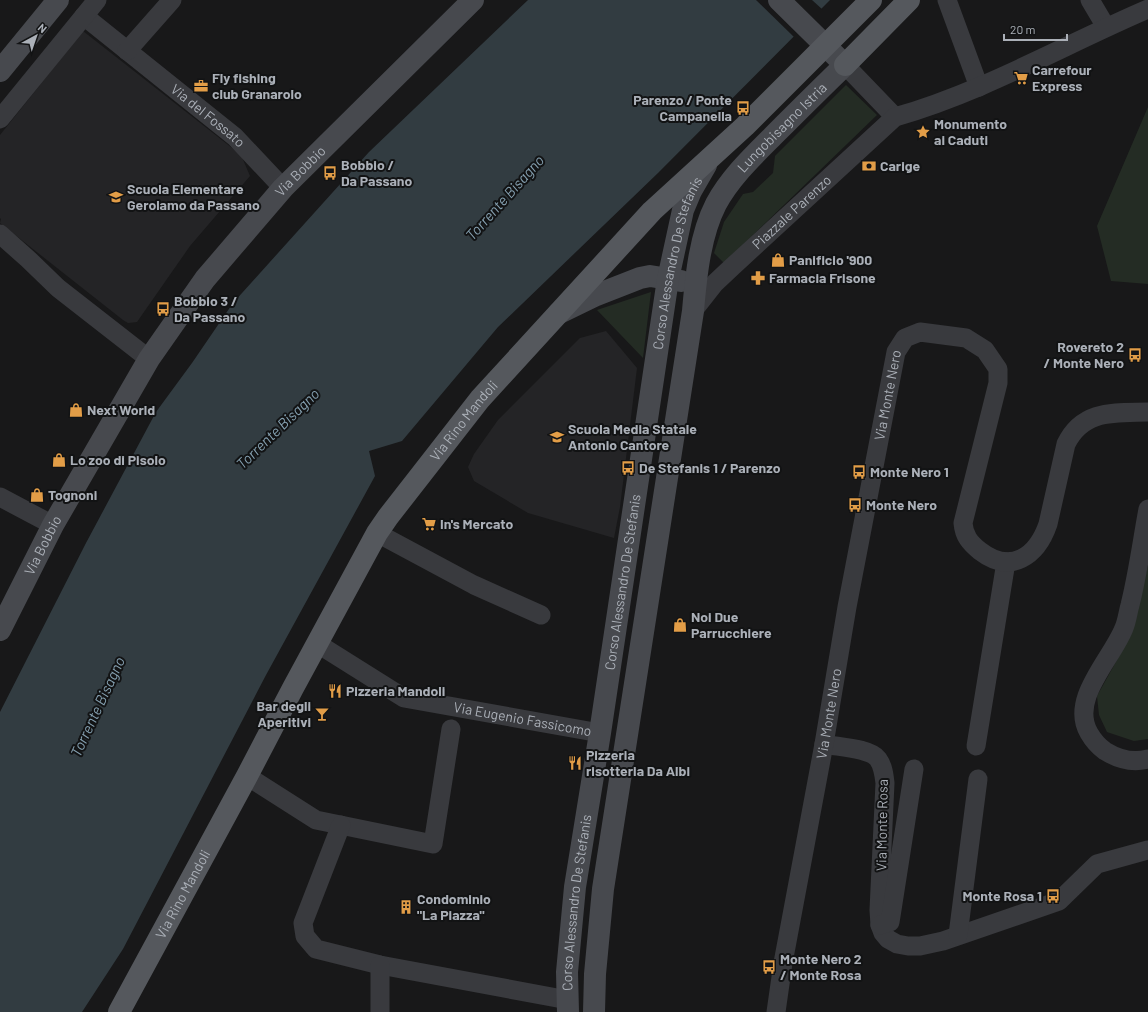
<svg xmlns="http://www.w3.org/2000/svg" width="1148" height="1012" font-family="Barlow,sans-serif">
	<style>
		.built { fill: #242426 }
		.green { fill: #242c24 }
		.water { fill: #323c41 }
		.pier { fill: #181819 }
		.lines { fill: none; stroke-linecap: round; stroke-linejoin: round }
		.street { stroke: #393a3e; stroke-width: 19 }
		.secondary { stroke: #47494e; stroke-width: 22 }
		.primary { stroke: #55585d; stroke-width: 22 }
		.labels { text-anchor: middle; stroke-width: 4; stroke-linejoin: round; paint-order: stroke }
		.poi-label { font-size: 14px; font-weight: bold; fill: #abb0b8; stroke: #121314; text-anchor: start }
		.street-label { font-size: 14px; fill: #abb0b8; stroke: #121314 }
		.water-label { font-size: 15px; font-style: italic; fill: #85a0b0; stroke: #121314 }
	</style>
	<rect width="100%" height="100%" fill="#181819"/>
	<!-- built -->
	<path class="built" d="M 83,31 L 241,155 L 250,176 L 190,246 L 137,322 L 128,323 L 123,320 L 0,223 L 1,219 L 0,218 L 0,135 Z
		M 606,331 L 637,368 L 620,507 L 614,538 L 528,513 L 474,481 L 468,467 L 474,454 L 498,420 L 580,338 Z"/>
	<!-- green -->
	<path class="green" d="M 846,85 L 877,115 L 724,263 L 714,253 L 724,222 L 743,194 L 753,192 L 773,173 L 775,156 Z
		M 1148,107 L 1148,284 L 1111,281 L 1097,226 Z
		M 651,292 L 643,358 L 597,310 Z
		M 1148,565 L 1148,739 L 1134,741 L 1107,732 L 1099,715 L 1097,696 L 1117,660 L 1137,611 Z"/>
	<!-- water -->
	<path class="water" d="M 528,0 L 830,0 L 658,173 L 498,327 L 402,441 L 369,451 L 375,476 L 266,675 L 123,949 L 82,1012 L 0,1012 L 0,712 L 86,543 L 156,412 L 192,363 L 233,303 L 369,152 Z"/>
	<!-- pier -->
	<path class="pier" d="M 756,0 L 812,0 L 823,10 L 795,38 Z"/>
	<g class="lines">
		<!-- street -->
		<g class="street">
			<path d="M 947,0 L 979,87"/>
			<path d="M 1090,0 L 1106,27"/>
			<path id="s1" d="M 84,16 L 235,137 L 283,188"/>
			<path d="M 127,51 L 172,0"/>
			<path d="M 845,65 L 895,117"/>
			<path d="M 0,119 L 97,0"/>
			<path d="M 0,234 L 28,259 L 58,288 L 149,359"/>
			<path id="s2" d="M 693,311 L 715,283 L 732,267 L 895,117 C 983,92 1064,45 1148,9"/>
			<path d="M 0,497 L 53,525"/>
			<path d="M 1148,509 C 1142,541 1138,573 1130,605 C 1128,612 1127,621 1124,628 C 1112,659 1069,699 1089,733 C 1093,740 1098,746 1105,751 C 1118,759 1133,763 1148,759"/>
			<path d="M 377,533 L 474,585 L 541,615"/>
			<path id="s3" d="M 318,644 L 404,698 L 600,733"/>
			<path d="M 824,744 C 837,747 870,748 878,759 C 883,766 884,774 885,783 L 879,910 L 880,925 L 883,933 L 888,939 L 897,944 L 908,946 L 920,946 L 943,941 L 1059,901 L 1097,864 L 1148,850"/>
			<path d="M 976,746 L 1006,562"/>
			<path d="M 247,776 L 316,820 L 433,844 L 451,729"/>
			<path d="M 341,825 L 303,923 L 305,936 L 316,949 L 380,965 L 568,1000"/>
			<path d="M 880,925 L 890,922 L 891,916 L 914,769"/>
			<path d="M 958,935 L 978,779"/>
			<path d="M 380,965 L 380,1012"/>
			<path id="s4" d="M 776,1012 L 783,963 L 824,744 L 847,607 L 896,352 L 905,338 L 920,332 L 966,338 L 985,350 L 998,369 L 998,383 L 963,523 C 964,536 970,543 980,551 C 1011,575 1037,556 1048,524 L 1066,444 C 1083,409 1115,413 1148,412"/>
		</g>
		<!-- secondary -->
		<g class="secondary">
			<path d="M 0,71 L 58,0"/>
			<path d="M 559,313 L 594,296 L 640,278 L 650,276 L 681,281"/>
			<path id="s5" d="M 0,630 L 53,525 L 149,359 L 205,279 L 283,188 L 473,0"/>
			<path id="s6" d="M 568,1012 L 567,972 L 575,887 L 600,733 L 668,279 L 683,210 L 691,191 L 706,165"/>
			<path id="s7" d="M 594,1012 L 595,974 L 603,889 L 693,311 C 696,276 700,235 716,204 C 730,178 752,157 773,136 C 797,112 820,89 845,65 L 779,0"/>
		</g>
		<!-- primary -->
		<g class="primary">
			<path d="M 845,65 L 909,0"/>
			<path id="s8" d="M 119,1012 L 247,776 L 293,688 L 377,533 L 388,517 L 480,399 L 652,211 L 745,126 L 871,0"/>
		</g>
	</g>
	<!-- icons -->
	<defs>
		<symbol id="supermarket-bare" viewBox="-9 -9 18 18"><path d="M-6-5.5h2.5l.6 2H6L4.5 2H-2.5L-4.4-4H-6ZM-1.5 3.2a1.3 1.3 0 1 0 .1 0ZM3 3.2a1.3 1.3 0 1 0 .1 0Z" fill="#e29d47" stroke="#121314" stroke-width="2.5" paint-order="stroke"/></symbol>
		<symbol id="office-bare" viewBox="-9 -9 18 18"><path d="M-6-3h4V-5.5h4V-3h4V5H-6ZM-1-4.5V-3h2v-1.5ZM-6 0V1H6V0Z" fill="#e29d47" stroke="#121314" stroke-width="2.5" paint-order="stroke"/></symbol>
		<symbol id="bus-bare" viewBox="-9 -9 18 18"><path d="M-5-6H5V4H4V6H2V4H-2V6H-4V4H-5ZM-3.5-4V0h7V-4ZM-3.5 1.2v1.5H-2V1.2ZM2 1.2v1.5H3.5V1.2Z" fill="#e29d47" stroke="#121314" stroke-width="2.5" paint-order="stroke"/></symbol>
		<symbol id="sight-bare" viewBox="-9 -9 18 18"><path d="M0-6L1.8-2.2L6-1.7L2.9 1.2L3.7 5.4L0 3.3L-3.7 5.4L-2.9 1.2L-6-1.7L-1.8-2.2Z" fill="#e29d47" stroke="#121314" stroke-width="2.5" paint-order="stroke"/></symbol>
		<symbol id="bank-bare" viewBox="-9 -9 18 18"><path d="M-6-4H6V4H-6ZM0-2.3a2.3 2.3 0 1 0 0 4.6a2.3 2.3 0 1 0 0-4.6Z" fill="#e29d47" stroke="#121314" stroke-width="2.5" paint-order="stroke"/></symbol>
		<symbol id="school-bare" viewBox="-9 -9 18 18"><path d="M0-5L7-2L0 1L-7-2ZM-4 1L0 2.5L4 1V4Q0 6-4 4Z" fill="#e29d47" stroke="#121314" stroke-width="2.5" paint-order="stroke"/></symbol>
		<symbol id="shop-bare" viewBox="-9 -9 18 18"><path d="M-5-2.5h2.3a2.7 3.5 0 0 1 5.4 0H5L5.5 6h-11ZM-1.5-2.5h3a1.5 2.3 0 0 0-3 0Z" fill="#e29d47" stroke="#121314" stroke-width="2.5" paint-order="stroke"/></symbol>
		<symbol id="pharmacy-bare" viewBox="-9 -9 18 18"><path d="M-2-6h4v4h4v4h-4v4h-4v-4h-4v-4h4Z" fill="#e29d47" stroke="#121314" stroke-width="2.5" paint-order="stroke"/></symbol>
		<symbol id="restaurant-bare" viewBox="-9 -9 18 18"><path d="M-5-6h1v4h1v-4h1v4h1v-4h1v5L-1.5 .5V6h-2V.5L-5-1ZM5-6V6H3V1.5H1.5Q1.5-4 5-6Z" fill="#e29d47" stroke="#121314" stroke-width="2.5" paint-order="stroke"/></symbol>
		<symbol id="bar-bare" viewBox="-9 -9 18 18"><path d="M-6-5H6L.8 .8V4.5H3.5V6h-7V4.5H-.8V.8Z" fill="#e29d47" stroke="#121314" stroke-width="2.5" paint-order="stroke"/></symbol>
		<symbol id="building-bare" viewBox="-9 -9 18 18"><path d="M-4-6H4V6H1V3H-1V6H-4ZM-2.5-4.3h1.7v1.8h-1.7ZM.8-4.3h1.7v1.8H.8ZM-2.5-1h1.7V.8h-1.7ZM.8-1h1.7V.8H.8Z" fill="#e29d47" stroke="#121314" stroke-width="2.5" paint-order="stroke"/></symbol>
	</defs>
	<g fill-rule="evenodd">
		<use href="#supermarket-bare" x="1011" y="68" width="20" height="20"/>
		<use href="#office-bare" x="191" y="76" width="20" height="20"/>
		<use href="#bus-bare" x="733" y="98" width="20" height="20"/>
		<use href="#sight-bare" x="913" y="122" width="20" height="20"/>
		<use href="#bank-bare" x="859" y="156" width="20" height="20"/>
		<use href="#bus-bare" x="320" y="163" width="20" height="20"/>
		<use href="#school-bare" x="106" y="187" width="20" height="20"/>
		<use href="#shop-bare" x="768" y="250" width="20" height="20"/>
		<use href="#pharmacy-bare" x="748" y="268" width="20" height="20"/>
		<use href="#bus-bare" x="153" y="299" width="20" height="20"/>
		<use href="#bus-bare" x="1125" y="345" width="20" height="20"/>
		<use href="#shop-bare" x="66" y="400" width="20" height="20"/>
		<use href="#school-bare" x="547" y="427" width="20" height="20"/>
		<use href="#shop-bare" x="49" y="450" width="20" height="20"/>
		<use href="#bus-bare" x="618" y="458" width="20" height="20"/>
		<use href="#bus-bare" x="849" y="462" width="20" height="20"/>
		<use href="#shop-bare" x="27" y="485" width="20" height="20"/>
		<use href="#bus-bare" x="845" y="495" width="20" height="20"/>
		<use href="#supermarket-bare" x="419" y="514" width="20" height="20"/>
		<use href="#shop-bare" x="670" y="615" width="20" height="20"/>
		<use href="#restaurant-bare" x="325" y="681" width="20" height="20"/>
		<use href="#bar-bare" x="312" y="704" width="20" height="20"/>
		<use href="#restaurant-bare" x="565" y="753" width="20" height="20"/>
		<use href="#bus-bare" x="1043" y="886" width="20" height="20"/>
		<use href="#building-bare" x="396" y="897" width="20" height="20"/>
		<use href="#bus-bare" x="759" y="957" width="20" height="20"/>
	</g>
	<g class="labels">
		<!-- poi labels -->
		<g class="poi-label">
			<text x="1032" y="75">Carrefour<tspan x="1032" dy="16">Express</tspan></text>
			<text x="212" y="83">Fly fishing<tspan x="212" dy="16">club Granarolo</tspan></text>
			<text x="732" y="105" text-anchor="end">Parenzo / Ponte<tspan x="732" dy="16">Campanella</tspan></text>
			<text x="934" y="129">Monumento<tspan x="934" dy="16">ai Caduti</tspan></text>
			<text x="341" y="170">Bobbio /<tspan x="341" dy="16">Da Passano</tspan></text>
			<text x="880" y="171">Carige</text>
			<text x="127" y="194">Scuola Elementare<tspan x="127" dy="16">Gerolamo da Passano</tspan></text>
			<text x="789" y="265">Panificio '900</text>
			<text x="769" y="283">Farmacia Frisone</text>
			<text x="174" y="306">Bobbio 3 /<tspan x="174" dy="16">Da Passano</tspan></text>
			<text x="1124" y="352" text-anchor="end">Rovereto 2<tspan x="1124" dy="16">/ Monte Nero</tspan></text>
			<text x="87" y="415">Next World</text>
			<text x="568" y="434">Scuola Media Statale<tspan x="568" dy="16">Antonio Cantore</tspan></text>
			<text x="70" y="465">Lo zoo di Pisolo</text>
			<text x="639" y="473">De Stefanis 1 / Parenzo</text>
			<text x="870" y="477">Monte Nero 1</text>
			<text x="48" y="500">Tognoni</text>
			<text x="866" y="510">Monte Nero</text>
			<text x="440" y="529">In's Mercato</text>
			<text x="691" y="622">Noi Due<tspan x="691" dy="16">Parrucchiere</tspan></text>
			<text x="346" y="696">Pizzeria Mandoli</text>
			<text x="311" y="711" text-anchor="end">Bar degli<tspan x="311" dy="16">Aperitivi</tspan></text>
			<text x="586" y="760">Pizzeria<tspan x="586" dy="16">risotteria Da Albi</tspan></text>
			<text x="1042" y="901" text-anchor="end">Monte Rosa 1</text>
			<text x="417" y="904">Condominio<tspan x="417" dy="16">"La Piazza"</tspan></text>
			<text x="780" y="964">Monte Nero 2<tspan x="780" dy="16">/ Monte Rosa</tspan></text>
		</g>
		<!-- street labels -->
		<g class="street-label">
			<text dy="5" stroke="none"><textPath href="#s1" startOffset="159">Via del Fossato</textPath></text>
			<text dy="5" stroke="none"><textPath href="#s7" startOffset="920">Lungobisagno Istria</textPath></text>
			<text dy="5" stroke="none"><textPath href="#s5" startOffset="551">Via Bobbio</textPath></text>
			<text dy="5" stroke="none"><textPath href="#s2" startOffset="140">Piazzale Parenzo</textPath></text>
			<text dy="5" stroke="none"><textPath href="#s6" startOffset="758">Corso Alessandro De Stefanis</textPath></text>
			<text dy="5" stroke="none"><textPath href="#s4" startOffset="627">Via Monte Nero</textPath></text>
			<text dy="5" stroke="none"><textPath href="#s8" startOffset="686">Via Rino Mandoli</textPath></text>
			<text dy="5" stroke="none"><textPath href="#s5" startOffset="95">Via Bobbio</textPath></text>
			<text dy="5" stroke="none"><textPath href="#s6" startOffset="434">Corso Alessandro De Stefanis</textPath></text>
			<text dy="5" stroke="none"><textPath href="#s4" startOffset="303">Via Monte Nero</textPath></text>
			<text dy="5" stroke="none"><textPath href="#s3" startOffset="222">Via Eugenio Fassicomo</textPath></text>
			<text transform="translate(882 825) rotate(-89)" y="5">Via Monte Rosa</text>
			<text dy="5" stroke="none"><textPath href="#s8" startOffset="134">Via Rino Mandoli</textPath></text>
			<text dy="5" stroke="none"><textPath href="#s6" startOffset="110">Corso Alessandro De Stefanis</textPath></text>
		</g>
		<!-- water labels -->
		<g class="water-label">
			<text transform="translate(505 198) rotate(-48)" y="5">Torrente Bisagno</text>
			<text transform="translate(278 429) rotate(-44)" y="5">Torrente Bisagno</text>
			<text transform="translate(98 707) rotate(-65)" y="5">Torrente Bisagno</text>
		</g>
	</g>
	<!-- north arrow -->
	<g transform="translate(36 36) rotate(40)" stroke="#121314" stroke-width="3" paint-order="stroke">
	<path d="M0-3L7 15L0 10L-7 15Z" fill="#abb0b8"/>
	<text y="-6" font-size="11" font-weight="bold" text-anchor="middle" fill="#abb0b8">N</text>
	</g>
	<!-- scale -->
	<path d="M1004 34v6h63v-6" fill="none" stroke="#abb0b8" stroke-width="2"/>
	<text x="1010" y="34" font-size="12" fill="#abb0b8" stroke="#121314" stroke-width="3" paint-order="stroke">20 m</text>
</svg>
